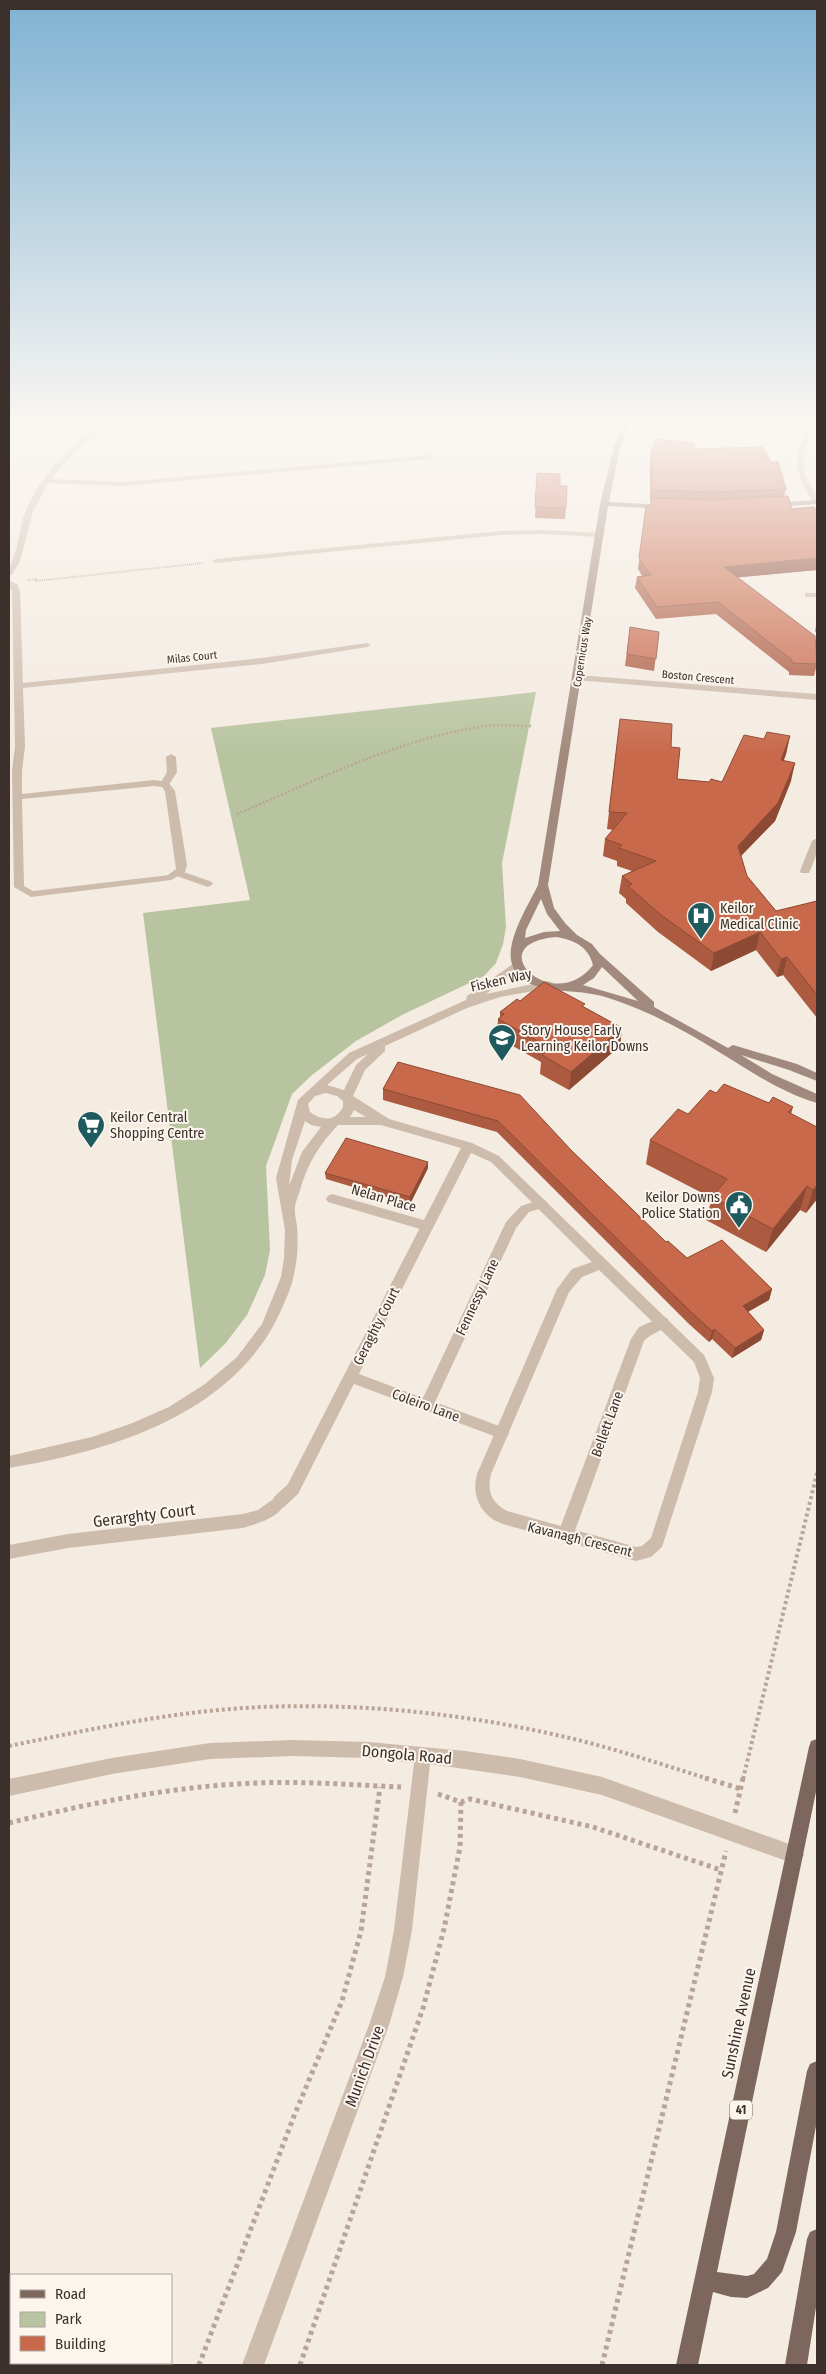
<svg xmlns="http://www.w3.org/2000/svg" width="826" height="2374" font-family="'Fira Sans Condensed',sans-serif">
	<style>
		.green { fill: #b8c4a0 }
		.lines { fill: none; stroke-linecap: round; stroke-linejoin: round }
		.path-far3 { stroke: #b9a596; stroke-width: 2; stroke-dasharray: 1 1; stroke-linecap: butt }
		.path-far2 { stroke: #b9a596; stroke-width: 2.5; stroke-dasharray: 2 2; stroke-linecap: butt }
		.path-far1 { stroke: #b9a596; stroke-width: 4; stroke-dasharray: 3 3; stroke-linecap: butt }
		.path { stroke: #b9a596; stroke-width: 5; stroke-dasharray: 4 4; stroke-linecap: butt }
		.lane { fill: #cdbbac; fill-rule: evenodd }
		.street { fill: #cdbbac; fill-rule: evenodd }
		.secondary { fill: #a18a7d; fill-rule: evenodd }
		.primary { fill: #7d675c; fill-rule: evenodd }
		.wall { fill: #ac5a40 }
		.shaded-wall { fill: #8c4a34 }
		.building { fill: #c8694b; stroke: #8c4a34 }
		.labels { text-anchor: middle; stroke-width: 4; stroke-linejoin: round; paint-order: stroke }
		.far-street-label { font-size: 11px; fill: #3b302b; stroke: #fbf5ee }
		.shield { fill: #fbf5ee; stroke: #756b66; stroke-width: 1 }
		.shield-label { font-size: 12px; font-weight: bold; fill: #3b302b }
		.poi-label { font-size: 14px; fill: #3b302b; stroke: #fbf5ee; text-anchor: start }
		.street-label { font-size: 14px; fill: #3b302b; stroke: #fbf5ee }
		.near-street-label { font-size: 16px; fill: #3b302b; stroke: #fbf5ee }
	</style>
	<rect width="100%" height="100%" fill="#f4ebe1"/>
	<!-- green -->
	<path class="green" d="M 536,692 L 502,863 L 506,927 L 503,944 L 496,963 L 484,976 L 402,1015 L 356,1041 L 312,1075 L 292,1094 L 266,1166 L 270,1250 L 265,1275 L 247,1315 L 225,1344 L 200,1368 L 143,913 L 250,900 L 211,728 Z"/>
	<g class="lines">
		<!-- path-far3 -->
		<path class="path-far3" d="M 28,580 L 36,579 L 36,581 L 203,563"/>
		<!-- path-far2 -->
		<path class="path-far2" d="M 237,814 C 317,780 398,739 485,726 C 500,724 516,726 531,726"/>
		<!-- path-far1 -->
		<path class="path-far1" d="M 9,1746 C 87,1730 165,1713 244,1708 C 357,1701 473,1714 582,1741 C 625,1752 667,1766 709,1779
			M 743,1779 L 817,1473"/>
		<!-- path -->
		<path class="path" d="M 705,1778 L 741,1789
			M 438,1794 L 461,1802 L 470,1799 L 593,1827 L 721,1870
			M 735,1813 L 743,1778
			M 9,1823 C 90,1803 173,1786 257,1783 C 305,1781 353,1785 401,1787
			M 199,2365 L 294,2116 L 342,2001 L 361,1931 L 380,1787
			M 300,2365 L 423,2008 L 444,1929 L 460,1847 L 461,1802
			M 602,2365 L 726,1851"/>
		<!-- lane -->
		<path class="lane" d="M 171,754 L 176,757 L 177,772 L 168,786 L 165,787 L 160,784 L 167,772 L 166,757 Z
			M 178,870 L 212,882 L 213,884 L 208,887 L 174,875 L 173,873 Z
			M 332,1194 L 427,1221 L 432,1223 L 433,1226 L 432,1229 L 427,1231 L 328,1202 L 326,1199 L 328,1196 Z
			M 542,1199 L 546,1201 L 548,1204 L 546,1207 L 529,1212 L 516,1228 L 435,1402 L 507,1429 L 509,1433 L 507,1437 L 502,1439 L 346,1381 L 344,1377 L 346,1373 L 351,1371 L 423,1398 L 506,1222 L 521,1206 Z
			M 662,1317 L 667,1318 L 669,1322 C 664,1331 651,1333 644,1341 L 573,1536 L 570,1541 L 565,1543 L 560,1541 L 557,1536 L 631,1339 L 639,1327 Z
			M 279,1495 L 284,1497 L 286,1502 C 279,1518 259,1523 243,1528 L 68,1548 L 9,1559 L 9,1545 L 68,1534 L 243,1514 L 258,1510 Z"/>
		<!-- street -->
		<path class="street" d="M 100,423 L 106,423 L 73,454 L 51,479 L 123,482 L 431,455 L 434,457 L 431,459 L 123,486 L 48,483 L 33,512 L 20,561 L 12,575 L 9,575 C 9,565 15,556 17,546 C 20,535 21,523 25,513 C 39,476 69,448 100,423 Z
			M 809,423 L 815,423 C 807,442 798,461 808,482 C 812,489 818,494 817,503 L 814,503 C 792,471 794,458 809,423 Z
			M 543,530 L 600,533 L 604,535 L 600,537 L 543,534 L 501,535 L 216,563 L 212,561 L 216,559 L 501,531 Z
			M 9,581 L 17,584 L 20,591 L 23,683 L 262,658 L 367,643 L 371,645 L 367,647 L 262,664 L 23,688 L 25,746 L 22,771 L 22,794 L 154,780 L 168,782 L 175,791 L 187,865 L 185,872 L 171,880 L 31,897 L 14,887 L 12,771 L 15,746 L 12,591 L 9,586 ZM 154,786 L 162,787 L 165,791 L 176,869 L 168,875 L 161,876 L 42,890 L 33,891 L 24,886 L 22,799 Z
			M 805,593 L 817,593 L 817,597 L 805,597 Z
			M 578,675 L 817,694 L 817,700 L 575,680 L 575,676 Z
			M 817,838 L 817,853 L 810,871 L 809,873 L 801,873 L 800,871 L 812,841 Z
			M 517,961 L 521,962 L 522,964 L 521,966 L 486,994 L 547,981 L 551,982 L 552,985 L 551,988 L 500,997 L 467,1008 L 385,1046 L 385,1051 L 365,1070 L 353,1096 L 389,1119 L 472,1143 L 499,1156 L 704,1355 L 714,1378 L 712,1392 L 662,1547 L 651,1557 L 636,1561 L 503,1524 C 481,1516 471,1496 477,1474 L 557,1289 L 572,1269 L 592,1262 L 491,1162 L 471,1153 L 298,1494 L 284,1507 L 279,1509 L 274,1507 L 272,1502 L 274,1497 L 288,1484 L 461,1148 L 381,1125 L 338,1125 C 319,1145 308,1163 300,1190 C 299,1195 295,1202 295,1208 C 294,1214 297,1221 297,1227 C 298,1241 298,1255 295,1269 C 293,1283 288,1295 282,1308 C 237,1413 113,1451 9,1468 L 9,1456 L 92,1437 L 130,1424 L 169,1407 L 205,1384 L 237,1357 L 262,1324 L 281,1277 L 284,1258 L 285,1230 L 276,1178 L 298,1100 L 349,1053 L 466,1000 L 467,996 ZM 368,1054 L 356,1065 L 344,1090 L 327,1085 L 357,1059 ZM 326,1093 L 337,1096 L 343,1101 L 343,1107 C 335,1122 322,1121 310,1112 L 308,1104 L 315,1096 ZM 354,1110 L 366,1117 L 350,1117 ZM 305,1121 L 311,1125 L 321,1127 L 302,1152 L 289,1186 L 292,1160 ZM 599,1270 L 694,1362 L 700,1378 L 698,1392 L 651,1538 L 642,1546 L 636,1547 L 507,1511 C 491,1502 487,1492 491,1474 L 569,1292 L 582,1277 Z
			M 292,1740 L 369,1742 L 465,1751 L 520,1759 L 602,1777 L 795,1846 L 801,1849 L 804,1855 L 801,1861 L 795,1864 L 602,1795 L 520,1777 L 430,1764 L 412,1930 L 403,1977 L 389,2025 L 264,2365 L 242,2365 L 369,2025 L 385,1977 L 394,1930 L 414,1763 L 369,1758 L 292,1756 L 210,1759 L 112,1774 L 9,1796 L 9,1779 L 112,1758 L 210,1743 Z"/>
		<!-- secondary -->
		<path class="secondary" d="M 624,423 L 630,423 L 620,447 L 609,502 L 667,505 L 671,507 L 667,509 L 608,506 L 548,885 L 554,908 L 565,923 L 577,935 L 592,944 L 600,954 L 654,1002 L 654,1007 L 728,1048 L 733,1045 L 797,1064 L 817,1073 L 817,1081 L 789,1070 L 741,1055 L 772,1074 L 817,1094 L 817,1103 C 782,1093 750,1071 719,1052 C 690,1034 660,1017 628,1005 C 616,1000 604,996 592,994 C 568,989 524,994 513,967 C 503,944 528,906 538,885 L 600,504 L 614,447 ZM 541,899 L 547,914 L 560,931 L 544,932 L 525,938 L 526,930 ZM 556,937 C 574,940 588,946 593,965 C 554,1017 477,944 556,937 ZM 602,967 L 638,1001 L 583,985 L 594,978 Z
			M 817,500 L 817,504 L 774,507 L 770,505 L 774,503 Z"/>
		<!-- primary -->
		<path class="primary" d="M 817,1739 L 817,1787 L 717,2272 L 747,2276 L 754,2274 L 767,2259 L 776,2232 L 807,2071 L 810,2064 L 817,2061 L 817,2121 L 796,2232 L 782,2272 L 768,2288 L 747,2298 L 731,2297 L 713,2292 L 698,2365 L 676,2365 L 809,1747 L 811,1741 Z
			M 817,2229 L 817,2301 L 807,2365 L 785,2365 L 807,2239 L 810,2232 Z"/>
	</g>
	<!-- wall -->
	<path class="wall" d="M 694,449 L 786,489 L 784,496 L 792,509 L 817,511 L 817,570 L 737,577 L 817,664 L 814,676 L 789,675 L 789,672 L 716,614 L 656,619 L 635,588 L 637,577 L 642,576 L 638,569 L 646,506 L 650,506 L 651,501 L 650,501 L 650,465 L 651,454 Z
		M 537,473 L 560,486 L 566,508 L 565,519 L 535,518 Z
		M 817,621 L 817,634 L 815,631 Z
		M 630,627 L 659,632 L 654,671 L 625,666 Z
		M 620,719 L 671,747 L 677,779 L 709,782 L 722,782 L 764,739 L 790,736 L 786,754 L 783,761 L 791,781 L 775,821 L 741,856 L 747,876 L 776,911 L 817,901 L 817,1018 L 783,975 L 777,977 L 756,950 L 711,971 L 658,932 L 626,903 L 626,899 L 619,893 L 622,876 L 632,871 L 617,866 L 617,861 L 603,856 L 605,839 L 613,830 L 607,829 Z
		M 520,1001 L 584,1007 L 622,1028 L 620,1046 L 569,1090 L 540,1074 L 541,1062 L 497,1037 L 498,1019 L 500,1017 L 500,1012 Z
		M 398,1062 L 571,1150 L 666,1242 L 687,1258 L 772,1289 L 769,1300 L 748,1312 L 764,1330 L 761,1340 L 732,1358 L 712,1339 L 709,1342 L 689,1324 L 497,1132 L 383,1100 L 383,1089 Z
		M 716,1093 L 793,1107 L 791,1114 L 817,1199 L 806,1213 L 800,1210 L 766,1252 L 706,1220 L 712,1198 L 646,1164 L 650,1140 L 688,1114 Z
		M 428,1168 L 410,1204 L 326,1179 L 325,1173 Z"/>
	<!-- shaded-wall -->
	<path class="shaded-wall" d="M 817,558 L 817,570 L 722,579 L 724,567 Z
		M 790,736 L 786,754 L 778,778 L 781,760 Z
		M 795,763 L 791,781 L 775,821 L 734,863 L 738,846 Z
		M 760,932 L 756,950 L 711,971 L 714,953 Z
		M 787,957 L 783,975 L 777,977 L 781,959 Z
		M 622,1028 L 620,1046 L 569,1090 L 571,1072 Z
		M 428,1162 L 428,1168 L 410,1204 L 410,1197 Z
		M 817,1185 L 817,1199 L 806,1213 L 813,1190 Z
		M 807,1186 L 800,1210 L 766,1252 L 773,1229 Z
		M 772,1289 L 769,1300 L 740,1316 L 743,1306 Z
		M 715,1329 L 712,1339 L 709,1342 L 712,1331 Z
		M 764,1330 L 761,1340 L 732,1358 L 735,1348 Z"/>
	<!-- building -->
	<path class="building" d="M 655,439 L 695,443 L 694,449 L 762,447 L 771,462 L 778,462 L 786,489 L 713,492 L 652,490 L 651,454 Z
		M 537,473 L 560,474 L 560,486 L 567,486 L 566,508 L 535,507 Z
		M 788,496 L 792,509 L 814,507 L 817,511 L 817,558 L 724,567 L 815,636 L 817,664 L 792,663 L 792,660 L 718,602 L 657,607 L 637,577 L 651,575 L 639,558 L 646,506 L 651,506 L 651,498 L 713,500 Z
		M 630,627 L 659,632 L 656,659 L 627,654 Z
		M 620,719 L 672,724 L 671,747 L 680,748 L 677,779 L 709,782 L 711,779 L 722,782 L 744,735 L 764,739 L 767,732 L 790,736 L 781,760 L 795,763 L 778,803 L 738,846 L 747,876 L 776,911 L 817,901 L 817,995 L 787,957 L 781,959 L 760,932 L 714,953 L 661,915 L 628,886 L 632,884 L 622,876 L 656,861 L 619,848 L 622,845 L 605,839 L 627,813 L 609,812 Z
		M 544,982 L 585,1004 L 582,1006 L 622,1028 L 571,1072 L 542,1055 L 550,1048 L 498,1019 L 504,1014 L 500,1012 L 517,999 L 520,1001 Z
		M 398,1062 L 520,1095 L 571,1150 L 666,1242 L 668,1241 L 687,1258 L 722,1240 L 772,1289 L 743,1306 L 764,1330 L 735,1348 L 715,1329 L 712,1331 L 692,1313 L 498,1121 L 383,1089 Z
		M 724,1084 L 769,1103 L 773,1097 L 793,1107 L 788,1112 L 817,1127 L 817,1185 L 813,1190 L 807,1186 L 773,1229 L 712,1197 L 727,1179 L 650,1140 L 678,1109 L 688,1114 L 710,1090 L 716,1093 Z
		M 346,1138 L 428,1162 L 410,1197 L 325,1173 Z"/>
	<!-- sky -->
	<linearGradient id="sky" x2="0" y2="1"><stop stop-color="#7eb2d2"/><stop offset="0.56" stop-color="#faf6f2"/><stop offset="1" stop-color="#faf6f2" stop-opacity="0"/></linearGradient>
	<rect width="826" height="755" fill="url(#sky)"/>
	<!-- icons -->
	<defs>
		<symbol id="hospital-pin" viewBox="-11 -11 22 30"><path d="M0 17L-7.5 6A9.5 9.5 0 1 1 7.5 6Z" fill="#1f5a5e" stroke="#fbf5ee"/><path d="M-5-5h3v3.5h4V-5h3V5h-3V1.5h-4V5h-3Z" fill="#fff"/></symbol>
		<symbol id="school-pin" viewBox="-11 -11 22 30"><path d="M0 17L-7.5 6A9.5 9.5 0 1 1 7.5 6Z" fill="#1f5a5e" stroke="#fbf5ee"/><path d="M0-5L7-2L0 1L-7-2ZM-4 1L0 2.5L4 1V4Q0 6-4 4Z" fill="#fff"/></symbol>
		<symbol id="supermarket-pin" viewBox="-11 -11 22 30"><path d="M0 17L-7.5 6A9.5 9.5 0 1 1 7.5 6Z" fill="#1f5a5e" stroke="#fbf5ee"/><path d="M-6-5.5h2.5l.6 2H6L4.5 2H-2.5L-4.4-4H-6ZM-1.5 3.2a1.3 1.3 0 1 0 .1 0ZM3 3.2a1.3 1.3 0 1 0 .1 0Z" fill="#fff"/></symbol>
		<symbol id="civic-pin" viewBox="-11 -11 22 30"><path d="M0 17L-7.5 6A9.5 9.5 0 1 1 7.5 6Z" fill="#1f5a5e" stroke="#fbf5ee"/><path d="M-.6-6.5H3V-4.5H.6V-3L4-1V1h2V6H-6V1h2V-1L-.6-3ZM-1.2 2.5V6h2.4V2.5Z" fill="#fff"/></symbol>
	</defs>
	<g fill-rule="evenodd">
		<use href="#hospital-pin" x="685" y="900" width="32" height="43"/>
		<use href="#school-pin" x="486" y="1022" width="32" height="43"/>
		<use href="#supermarket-pin" x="75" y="1109" width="32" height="43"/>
		<use href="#civic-pin" x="723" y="1189" width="32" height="43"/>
	</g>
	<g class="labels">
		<!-- far-street labels -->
		<g class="far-street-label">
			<text transform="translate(582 652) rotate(-81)" y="4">Copernicus Way</text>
			<text transform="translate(192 657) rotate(-6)" y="4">Milas Court</text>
			<text transform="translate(698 677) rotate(5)" y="4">Boston Crescent</text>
		</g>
		<!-- shield labels -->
		<rect class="shield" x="730" y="2100.5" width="22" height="19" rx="4"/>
		<g class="shield-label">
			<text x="741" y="2114">41</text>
		</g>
		<!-- poi labels -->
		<g class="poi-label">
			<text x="720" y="913">Keilor<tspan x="720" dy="16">Medical Clinic</tspan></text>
			<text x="521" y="1035">Story House Early<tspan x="521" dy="16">Learning Keilor Downs</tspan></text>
			<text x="110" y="1122">Keilor Central<tspan x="110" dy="16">Shopping Centre</tspan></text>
			<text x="720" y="1202" text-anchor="end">Keilor Downs<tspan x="720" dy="16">Police Station</tspan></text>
		</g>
		<!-- street labels -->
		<g class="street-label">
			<text transform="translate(501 980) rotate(-13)" y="5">Fisken Way</text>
			<text transform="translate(384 1198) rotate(16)" y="5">Nelan Place</text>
			<text transform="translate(477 1297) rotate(-65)" y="5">Fennessy Lane</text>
			<text transform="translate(376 1326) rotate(-63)" y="5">Geraghty Court</text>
			<text transform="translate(426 1405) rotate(20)" y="5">Coleiro Lane</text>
			<text transform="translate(607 1424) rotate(-70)" y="5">Bellett Lane</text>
			<text transform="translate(580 1539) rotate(14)" y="5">Kavanagh Crescent</text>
		</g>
		<!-- near-street labels -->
		<g class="near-street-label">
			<text transform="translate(144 1515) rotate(-7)" y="6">Gerarghty Court</text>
			<text transform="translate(407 1754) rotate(5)" y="6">Dongola Road</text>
			<text transform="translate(738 2023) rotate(-78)" y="6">Sunshine Avenue</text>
			<text transform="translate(364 2066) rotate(-70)" y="6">Munich Drive</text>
		</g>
	</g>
	<!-- border -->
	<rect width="826" height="2374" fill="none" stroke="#3b302b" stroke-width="20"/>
	<!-- legend -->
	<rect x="10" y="2274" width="162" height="90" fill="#fbf5ee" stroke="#aea6a0"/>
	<rect x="20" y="2290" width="25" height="8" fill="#7d675c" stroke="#aea6a0"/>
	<text x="55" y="2299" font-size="15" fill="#3b302b">Road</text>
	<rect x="20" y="2312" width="25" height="15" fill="#b8c4a0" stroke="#aea6a0"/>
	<text x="55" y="2324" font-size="15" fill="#3b302b">Park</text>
	<rect x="20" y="2336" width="25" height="15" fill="#c8694b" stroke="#aea6a0"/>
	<text x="55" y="2349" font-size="15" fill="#3b302b">Building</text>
</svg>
